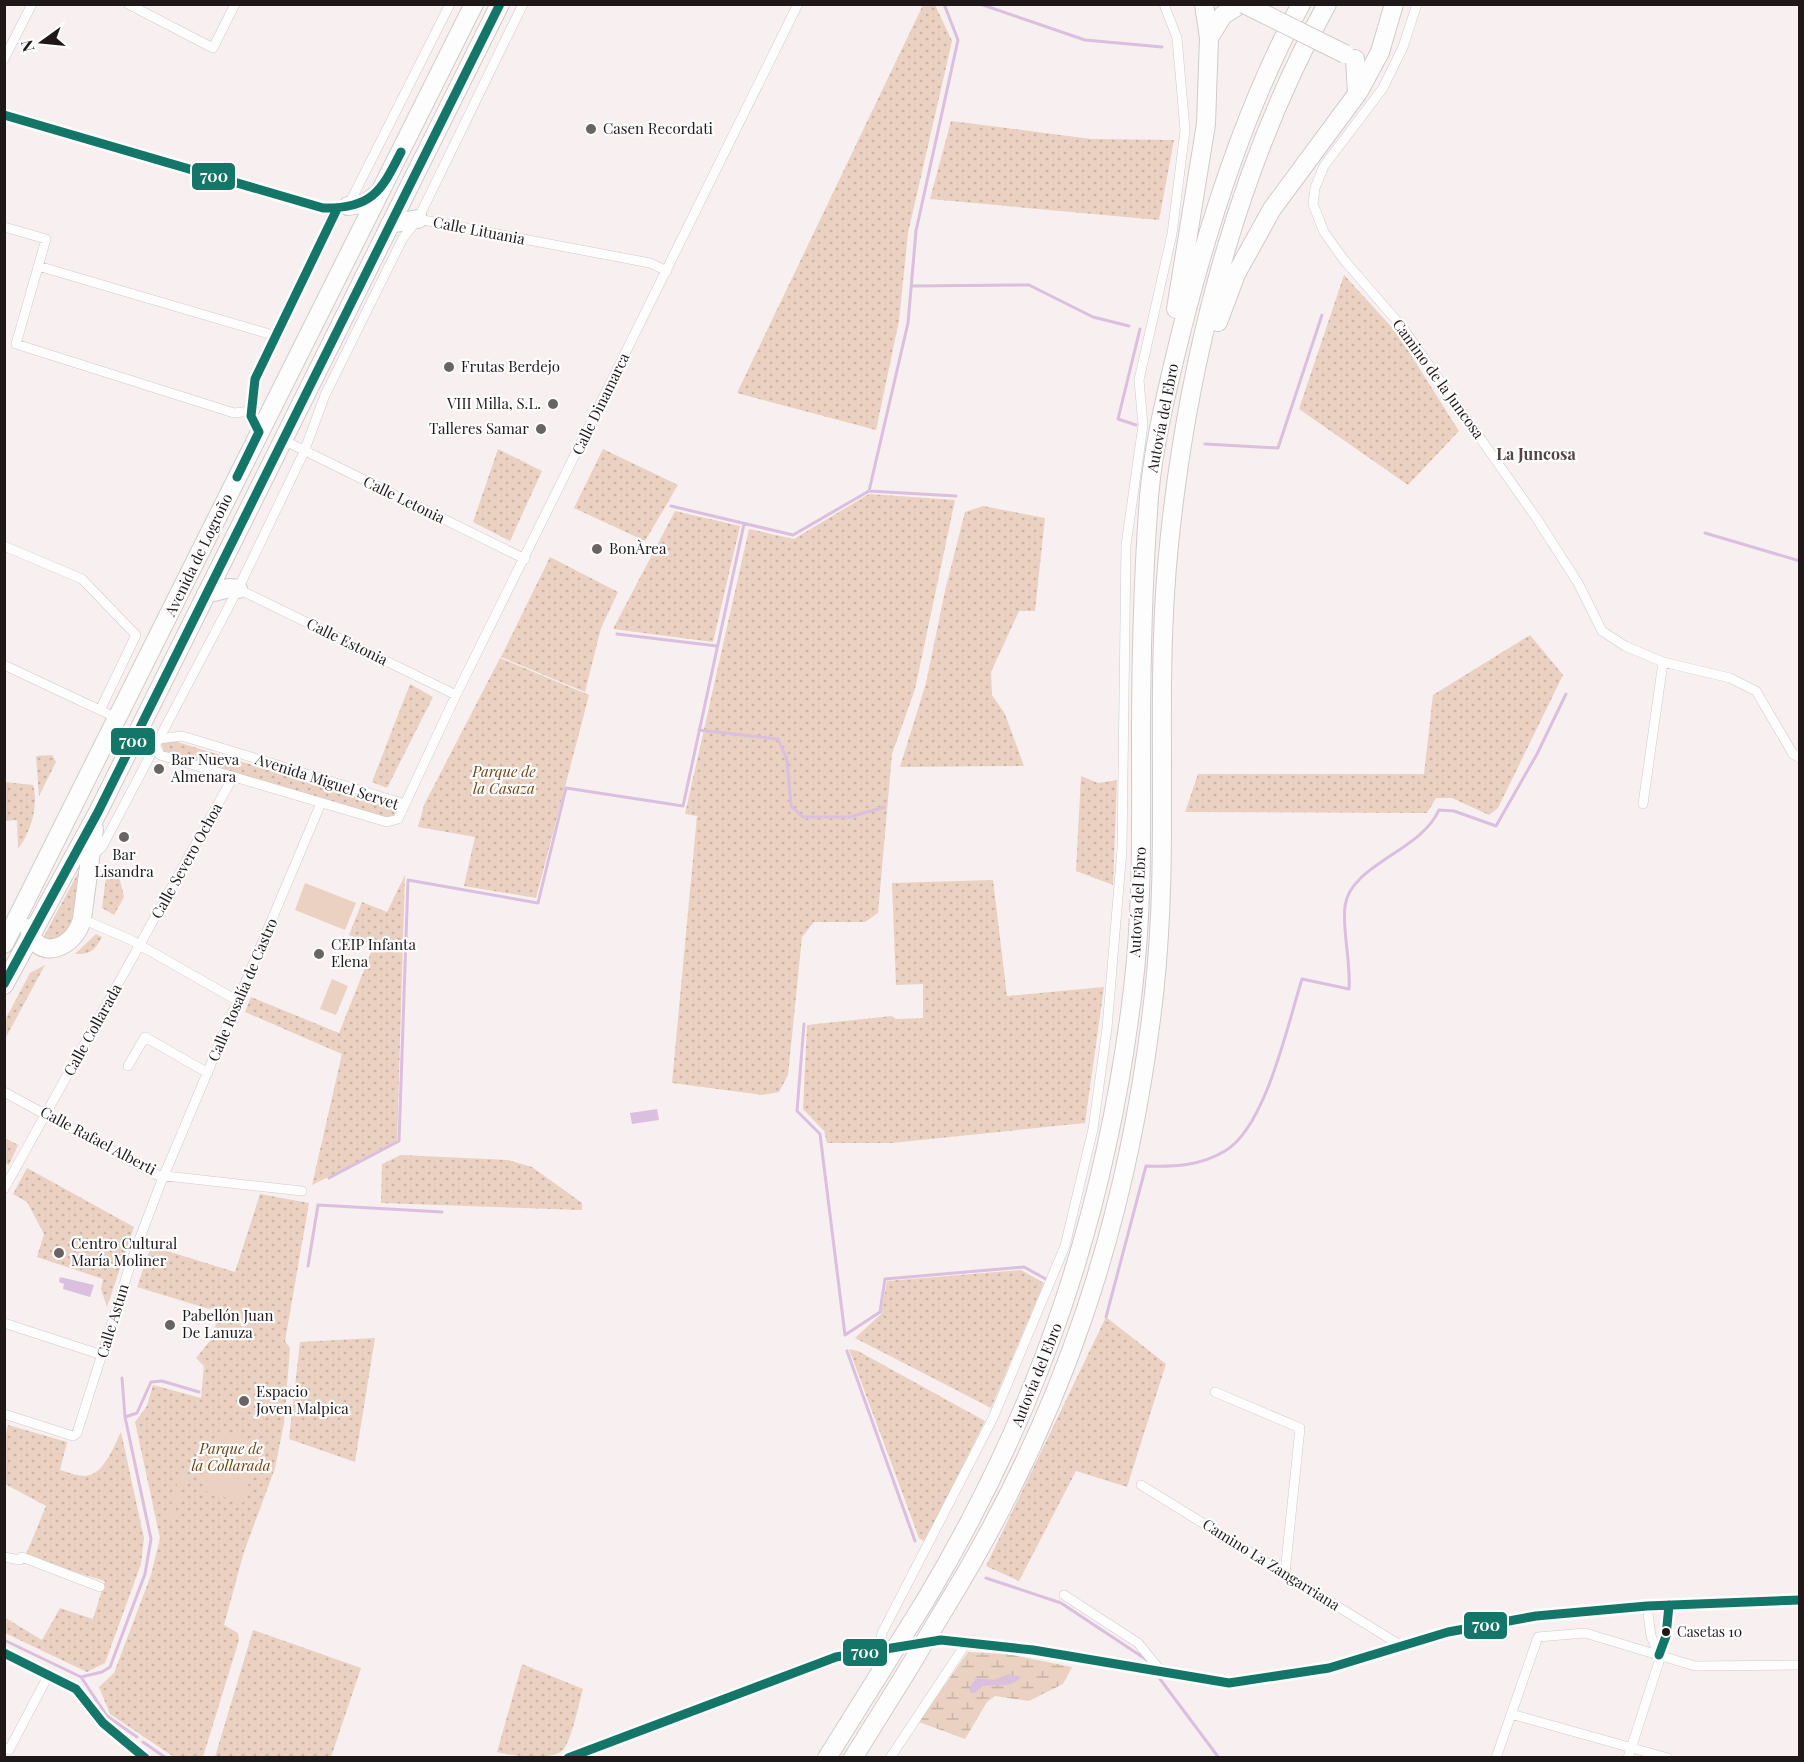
<svg xmlns="http://www.w3.org/2000/svg" width="1804" height="1762" font-family="'Playfair Display',serif">
	<style>
		.green { fill: url(#green-dots) }
		.wetland { fill: url(#wetland-marsh) }
		.pitch { fill: #ead1c1 }
		.water { fill: #dabfdf }
		.lines { fill: none; stroke-linecap: round; stroke-linejoin: round }
		.stream { stroke: #dabfdf; stroke-width: 3 }
		.street-casing { stroke: #d0cacb; stroke-width: 10 }
		.highway-casing { stroke: #d0cacb; stroke-width: 20 }
		.street { stroke: #fefdfd; stroke-width: 9 }
		.highway { stroke: #fefdfd; stroke-width: 18 }
		.highway-bridge-casing { stroke: #d0cacb; stroke-width: 20; stroke-linecap: butt }
		.highway-bridge { stroke: #fefdfd; stroke-width: 18 }
		.bus-1-casing { stroke: #fdfdfd; stroke-width: 14 }
		.bus-1 { stroke: #147668; stroke-width: 9 }
		.poi-dot { fill: #6a6364; stroke: #fdfdfd; stroke-width: 2 }
		.bus-dot { fill: #1e1819; stroke: #fdfdfd; stroke-width: 2 }
		.labels { text-anchor: middle; stroke-width: 4.5; stroke-linejoin: round; paint-order: stroke }
		.bus-label { font-size: 14px; fill: #1e1819; stroke: #fdfdfd; text-anchor: start }
		.poi-label { font-size: 15px; fill: #1e1819; stroke: #fdfdfd; text-anchor: start }
		.street-label { font-size: 15px; fill: #1e1819; stroke: #fdfdfd }
		.park-label { font-size: 15px; font-style: italic; fill: #6f4317; stroke: #fdfdfd }
		.neighbourhood-label { font-size: 16px; font-weight: bold; fill: #534547; stroke: #fdfdfd }
		.line-badge { stroke: #fdfdfd; stroke-width: 2 }
		.badge-label { font-size: 16px; text-anchor: middle; font-weight: bold; fill: #fff }
	</style>
	<defs>
		<pattern id="green-dots" width="8" height="8" patternUnits="userSpaceOnUse" patternTransform="scale(1.5)"><rect width="8" height="8" fill="#ead1c1"/><path d="M2 2h.1M6 6h.1" fill="none" stroke="#c8b3a5" stroke-width="1.8" stroke-linecap="round"/></pattern>
		<pattern id="wetland-marsh" width="20" height="14" patternUnits="userSpaceOnUse" patternTransform="scale(1.5)"><rect width="20" height="14" fill="#ead1c1"/><path d="M1 5h8M5 5V1M11 12h8M15 12V8" fill="none" stroke="#c8b3a5"/></pattern>
	</defs>
	<rect width="100%" height="100%" fill="#f8eff0"/>
	<!-- green -->
	<path class="green" d="M 923,5 L 935,5 L 952,41 L 908,233 L 899,321 L 876,430 L 737,393 Z
		M 951,121 L 1091,139 L 1174,140 L 1159,220 L 930,199 Z
		M 1344,275 L 1397,333 L 1459,431 L 1408,485 L 1299,409 Z
		M 498,449 L 542,471 L 510,541 L 473,522 Z
		M 603,449 L 678,485 L 645,541 L 574,508 Z
		M 869,494 L 955,500 L 915,689 L 892,754 L 878,913 L 865,922 L 814,922 L 802,937 L 788,1075 L 779,1092 L 763,1095 L 672,1083 L 697,816 L 685,814 L 749,529 L 794,539 Z
		M 983,506 L 1045,518 L 1035,611 L 1019,611 L 991,672 L 992,695 L 1005,714 L 1024,766 L 900,767 L 926,683 L 945,591 L 965,512 Z
		M 675,511 L 740,526 L 713,642 L 613,629 Z
		M 550,557 L 618,592 L 601,628 L 585,692 L 501,657 Z
		M 1530,635 L 1563,675 L 1498,808 L 1489,815 L 1452,798 L 1436,798 L 1427,813 L 1185,812 L 1198,774 L 1424,774 L 1433,695 Z
		M 500,658 L 589,695 L 536,898 L 464,886 L 475,837 L 418,827 L 424,805 Z
		M 410,684 L 433,697 L 387,788 L 372,782 Z
		M 171,740 L 386,806 L 394,810 L 395,814 L 387,818 L 164,751 L 161,744 Z
		M 52,755 L 56,762 L 39,796 L 36,756 Z
		M 1081,776 L 1098,783 L 1117,780 L 1113,885 L 1076,871 Z
		M 5,782 L 33,785 C 39,805 31,832 18,849 L 17,820 L 5,821 Z
		M 84,862 L 72,924 L 63,937 L 50,940 L 43,938 Z
		M 107,870 L 118,872 L 124,897 L 114,915 L 102,908 Z
		M 405,875 L 397,1143 L 312,1185 L 342,1054 L 245,1012 L 251,997 L 339,1033 L 374,945 L 349,935 L 362,902 L 387,912 Z
		M 993,880 L 1007,996 L 1104,987 L 1085,1123 L 891,1143 L 827,1143 L 824,1131 L 803,1109 L 807,1025 L 892,1016 L 896,1019 L 923,1018 L 923,984 L 896,985 L 892,883 Z
		M 96,934 L 102,937 C 95,950 91,955 75,954 Z
		M 45,965 L 5,1039 L 5,1020 L 30,973 Z
		M 5,1138 L 18,1145 L 9,1165 L 5,1163 Z
		M 401,1155 L 508,1160 L 532,1167 L 582,1203 L 582,1210 L 381,1203 L 382,1164 Z
		M 27,1168 L 134,1227 L 107,1307 L 101,1289 L 103,1279 L 37,1257 L 44,1234 L 27,1202 L 13,1194 Z
		M 260,1194 L 309,1203 L 285,1341 L 290,1348 L 284,1423 L 275,1468 L 244,1552 L 224,1625 L 238,1633 L 239,1640 L 203,1757 L 174,1757 L 110,1714 L 99,1687 L 114,1673 L 151,1575 L 160,1538 L 135,1422 L 147,1406 L 153,1385 L 201,1398 L 204,1366 L 196,1358 L 214,1336 L 218,1307 L 209,1309 L 137,1287 L 151,1246 L 235,1272 Z
		M 1021,1270 L 1044,1283 L 991,1408 L 855,1338 L 881,1314 L 887,1281 Z
		M 1106,1317 L 1166,1364 L 1127,1487 L 1076,1471 L 1019,1581 L 986,1566 Z
		M 375,1338 L 355,1462 L 289,1439 L 300,1342 Z
		M 849,1349 L 858,1351 L 985,1421 L 925,1542 L 919,1538 Z
		M 8,1425 L 67,1442 L 60,1470 C 67,1472 77,1476 85,1476 C 104,1475 114,1446 121,1432 L 144,1538 L 141,1564 L 105,1663 L 87,1672 L 5,1633 L 4,1617 L 42,1640 L 60,1608 L 93,1619 L 105,1581 L 25,1557 L 46,1506 L 5,1484 L 5,1438 Z
		M 253,1630 L 361,1668 L 331,1757 L 215,1757 Z
		M 522,1664 L 583,1689 C 578,1706 573,1735 564,1749 C 552,1762 513,1756 497,1752 Z"/>
	<!-- wetland -->
	<path class="wetland" d="M 968,1652 L 1007,1654 L 1072,1667 L 1063,1684 L 1029,1701 L 995,1696 L 987,1702 L 965,1739 L 919,1722 Z"/>
	<!-- pitch -->
	<path class="pitch" d="M 305,883 L 356,903 L 345,930 L 295,910 Z
		M 332,979 L 348,986 L 336,1015 L 320,1009 Z
		M 220,1430 L 261,1443 L 243,1503 L 202,1490 Z
		M 181,1470 L 187,1472 L 173,1518 L 168,1516 Z"/>
	<!-- water -->
	<path class="water" d="M 657,1109 L 659,1120 L 632,1124 L 630,1113 Z
		M 60,1277 L 94,1285 L 90,1297 L 63,1289 L 64,1284 L 59,1282 Z
		M 1009,1674 L 1021,1677 C 1010,1689 998,1684 983,1686 L 975,1693 L 971,1693 L 969,1689 L 976,1678 L 994,1680 Z"/>
	<g class="lines">
		<!-- stream -->
		<path class="stream" d="M 980,4 L 1085,40 L 1162,47
			M 911,286 L 1029,285 L 1093,317 L 1129,326
			M 1136,425 L 1118,419 L 1140,329
			M 1205,444 L 1278,448 L 1322,315
			M 869,491 L 956,496
			M 671,506 L 793,535 L 869,491 L 908,323 L 916,231 L 958,40 L 944,4
			M 1705,533 L 1800,561
			M 617,634 L 717,646
			M 699,730 L 778,739 L 787,760 L 791,806 L 803,817 L 850,817 L 884,807
			M 804,1024 L 797,1111 L 820,1134 L 845,1335 L 880,1312 L 885,1279 L 1024,1267 L 1046,1279
			M 329,1178 L 399,1141 L 408,880 L 538,903 L 566,788 L 683,806 L 744,524
			M 308,1266 L 318,1205 L 442,1212
			M 1106,1317 L 1146,1166 C 1174,1167 1200,1166 1225,1151 C 1266,1127 1288,1023 1302,979 L 1349,989 C 1351,962 1342,930 1345,906 C 1350,865 1421,851 1439,810 L 1454,811 L 1496,826 L 1537,754 L 1566,694
			M 847,1351 L 915,1541
			M 125,1417 L 137,1413 L 151,1382 L 162,1381 L 199,1392
			M 986,1578 L 1061,1603 L 1147,1660
			M 4,1640 L 81,1677 L 107,1716 L 137,1737
			M 81,1677 L 102,1672 L 110,1667 L 145,1574 L 151,1539 L 125,1417 L 122,1378
			M 1160,1679 L 1219,1758
			M 143,1742 L 166,1758"/>
		<defs>
			<path id="street" d="M 128,4 L 213,48 L 235,4
				M 1417,4 L 1403,47 L 1383,88 L 1324,166 L 1315,188 L 1313,204 L 1324,232 L 1344,260 L 1403,328 L 1537,519 L 1578,583 L 1602,631 L 1625,646 L 1663,662 L 1730,678 L 1756,691 L 1793,754 L 1800,758
				M 4,59 L 32,4
				M 4,115 L 323,208 L 348,206 L 450,4
				M 418,219 L 650,263 L 667,271
				M 4,227 L 46,239 L 16,344 L 234,413 L 251,411
				M 38,266 L 276,336
				M 259,432 L 251,416 L 255,379 L 337,209
				M 283,440 L 525,559
				M 4,546 L 82,579 L 136,635 L 100,710
				M 238,589 L 456,695
				M 4,665 L 119,719
				M 158,739 L 182,736 L 405,804
				M 155,745 L 160,755 L 387,822 L 398,819 L 456,695 L 798,4
				M 1643,804 L 1663,662
				M 93,855 L 102,847 L 238,589 L 304,452 L 325,395 L 403,238 L 418,219 L 523,4
				M 82,919 L 129,939 L 238,1001
				M 128,1066 L 145,1037 L 208,1073
				M 4,1092 L 157,1175 L 302,1191
				M 4,1189 L 233,777
				M 4,1323 L 102,1355
				M 1215,1392 L 1300,1428 L 1285,1573
				M 4,1414 L 73,1436 L 77,1433 L 133,1256 L 160,1185 L 321,803
				M 1141,1485 L 1400,1645
				M 4,1557 L 20,1560 L 22,1557 L 100,1587
				M 1064,1595 L 1138,1643 L 1161,1671
				M 1647,1606 L 1651,1636 L 1659,1655
				M 898,1646 L 941,1640 L 967,1642 L 1033,1650 L 1229,1683 L 1329,1668 L 1448,1632 L 1536,1616 L 1647,1606 L 1800,1600
				M 879,1648 L 882,1633 L 993,1418 L 1065,1246 L 1093,1129 L 1107,1028 L 1122,849 L 1126,545 L 1143,425 L 1139,380 L 1172,234 L 1185,130 L 1177,38 L 1164,4
				M 4,1653 L 76,1689 L 103,1723 L 146,1758
				M 1511,1714 L 1668,1758
				M 4,1748 L 9,1750 L 49,1674
				M 567,1758 L 836,1657 L 884,1647
				M 890,1758 L 967,1642
				M 1496,1758 L 1538,1637 L 1585,1633 L 1695,1666 L 1800,1665
				M 1628,1758 L 1664,1646 L 1669,1605"/>
			<path id="highway" d="M 1209,38 L 1223,15 L 1241,4
				M 1359,91 L 1380,52 L 1394,4
				M 348,206 L 366,203 L 379,193
				M 390,224 L 418,219
				M 1176,309 L 1206,124 L 1209,38 L 1204,4
				M 1218,322 L 1236,274 L 1272,209 L 1357,94 L 1355,59
				M 206,594 L 229,588 L 238,589
				M 29,928 C 37,964 76,947 82,919 L 94,829
				M 4,944 L 474,4
				M 4,985 L 98,812 L 500,4
				M 925,1601 C 1041,1407 1106,1213 1133,989 C 1143,906 1141,822 1141,739 C 1141,658 1143,577 1149,497 C 1153,450 1164,403 1175,357 C 1203,240 1243,111 1301,4
				M 945,1608 C 1064,1415 1129,1218 1154,994 C 1170,851 1155,708 1167,566 C 1184,373 1233,175 1327,4
				M 827,1758 L 885,1665
				M 853,1758 L 904,1676"/>
		</defs>
		<!-- street casing -->
		<use href="#street" class="street-casing"/>
		<!-- highway casing -->
		<use href="#highway" class="highway-casing"/>
		<!-- street -->
		<use href="#street" class="street"/>
		<!-- highway -->
		<use href="#highway" class="highway"/>
		<defs>
			<path id="highway-bridge" d="M 1244,4 L 1345,54
				M 885,1665 L 925,1601
				M 904,1676 L 945,1608"/>
		</defs>
		<!-- highway-bridge casing -->
		<use href="#highway-bridge" class="highway-bridge-casing"/>
		<!-- highway-bridge -->
		<use href="#highway-bridge" class="highway-bridge"/>
		<defs>
			<path id="bus-1" d="M 4,115 L 323,208 C 371,209 381,192 401,152
				M 237,477 L 259,432 L 251,416 L 255,379 L 337,209
				M 4,984 L 98,812 L 500,4
				M 4,1653 L 76,1689 L 103,1723 L 145,1758
				M 1659,1655 L 1666,1636 L 1669,1605
				M 568,1758 L 836,1657 L 941,1640 L 1033,1650 L 1229,1683 L 1329,1668 L 1448,1632 L 1536,1616 L 1647,1606 L 1800,1600"/>
		</defs>
		<!-- bus-1 casing -->
		<use href="#bus-1" class="bus-1-casing"/>
		<!-- bus-1 -->
		<use href="#bus-1" class="bus-1"/>
	</g>
	<!-- markers -->
	<g class="poi-dot">
		<circle cx="591" cy="129" r="6"/>
		<circle cx="449" cy="367" r="6"/>
		<circle cx="553" cy="404" r="6"/>
		<circle cx="541" cy="429" r="6"/>
		<circle cx="597" cy="549" r="6"/>
		<circle cx="159" cy="769" r="6"/>
		<circle cx="124" cy="837" r="6"/>
		<circle cx="319" cy="954" r="6"/>
		<circle cx="59" cy="1253" r="6"/>
		<circle cx="170" cy="1325" r="6"/>
		<circle cx="244" cy="1401" r="6"/>
	</g>
	<circle class="bus-dot" cx="1666" cy="1632" r="5"/>
	<g class="labels">
		<!-- bus labels -->
		<g class="bus-label">
			<text x="1677" y="1637">Casetas 10</text>
		</g>
		<!-- poi labels -->
		<g class="poi-label">
			<text x="603" y="134">Casen Recordati</text>
			<text x="461" y="372">Frutas Berdejo</text>
			<text x="541" y="409" text-anchor="end">VIII Milla, S.L.</text>
			<text x="529" y="434" text-anchor="end">Talleres Samar</text>
			<text x="609" y="554">BonÀrea</text>
			<text x="171" y="765">Bar Nueva<tspan x="171" dy="17">Almenara</tspan></text>
			<text x="124" y="860" text-anchor="middle">Bar<tspan x="124" dy="17">Lisandra</tspan></text>
			<text x="331" y="950">CEIP Infanta<tspan x="331" dy="17">Elena</tspan></text>
			<text x="71" y="1249">Centro Cultural<tspan x="71" dy="17">María Moliner</tspan></text>
			<text x="182" y="1321">Pabellón Juan<tspan x="182" dy="17">De Lanuza</tspan></text>
			<text x="256" y="1397">Espacio<tspan x="256" dy="17">Joven Malpica</tspan></text>
		</g>
		<!-- street labels -->
		<g class="street-label">
			<text transform="translate(479 231) rotate(11)" y="5">Calle Lituania</text>
			<text transform="translate(1438 379) rotate(54)" y="5">Camino de la Juncosa</text>
			<text transform="translate(601 404) rotate(-64)" y="5">Calle Dinamarca</text>
			<text transform="translate(1163 418) rotate(-79)" y="5">Autovía del Ebro</text>
			<text transform="translate(404 500) rotate(26)" y="5">Calle Letonia</text>
			<text transform="translate(199 555) rotate(-64)" y="5">Avenida de Logroño</text>
			<text transform="translate(347 642) rotate(26)" y="5">Calle Estonia</text>
			<text transform="translate(327 782) rotate(18)" y="5">Avenida Miguel Servet</text>
			<text transform="translate(187 861) rotate(-61)" y="5">Calle Severo Ochoa</text>
			<text transform="translate(1138 902) rotate(-87)" y="5">Autovía del Ebro</text>
			<text transform="translate(243 990) rotate(-67)" y="5">Calle Rosalía de Castro</text>
			<text transform="translate(93 1030) rotate(-61)" y="5">Calle Collarada</text>
			<text transform="translate(98 1141) rotate(28)" y="5">Calle Rafael Alberti</text>
			<text transform="translate(113 1321) rotate(-73)" y="5">Calle Astun</text>
			<text transform="translate(1037 1375) rotate(-68)" y="5">Autovía del Ebro</text>
			<text transform="translate(1271 1565) rotate(32)" y="5">Camino La Zangarriana</text>
		</g>
		<!-- park labels -->
		<g class="park-label">
			<text x="504" y="777">Parque de<tspan x="504" dy="17">la Casaza</tspan></text>
			<text x="231" y="1454">Parque de<tspan x="231" dy="17">la Collarada</tspan></text>
		</g>
		<!-- neighbourhood labels -->
		<g class="neighbourhood-label">
			<text x="1536" y="460">La Juncosa</text>
		</g>
	</g>
	<g class="line-badge">
		<rect x="191" y="162" width="45" height="29" rx="6" fill="#147668"/>
		<rect x="110" y="727" width="46" height="29" rx="6" fill="#147668"/>
		<rect x="1463" y="1611" width="45" height="29" rx="6" fill="#147668"/>
		<rect x="842" y="1638" width="46" height="29" rx="6" fill="#147668"/>
	</g>
	<g class="badge-label">
		<text x="214" y="182">700</text>
		<text x="133" y="747">700</text>
		<text x="1486" y="1631">700</text>
		<text x="865" y="1658">700</text>
	</g>
	<!-- border -->
	<rect width="1804" height="1762" fill="none" stroke="#1e1819" stroke-width="12"/>
	<!-- north arrow -->
	<g transform="translate(42 42) rotate(255)" stroke="#fdfdfd" stroke-width="4.5" paint-order="stroke">
	<path d="M0-4.5L10 22L0 15L-10 22Z" fill="#1e1819"/>
	<text y="-9" font-size="16" font-weight="bold" text-anchor="middle" fill="#1e1819">N</text>
	</g>
</svg>
